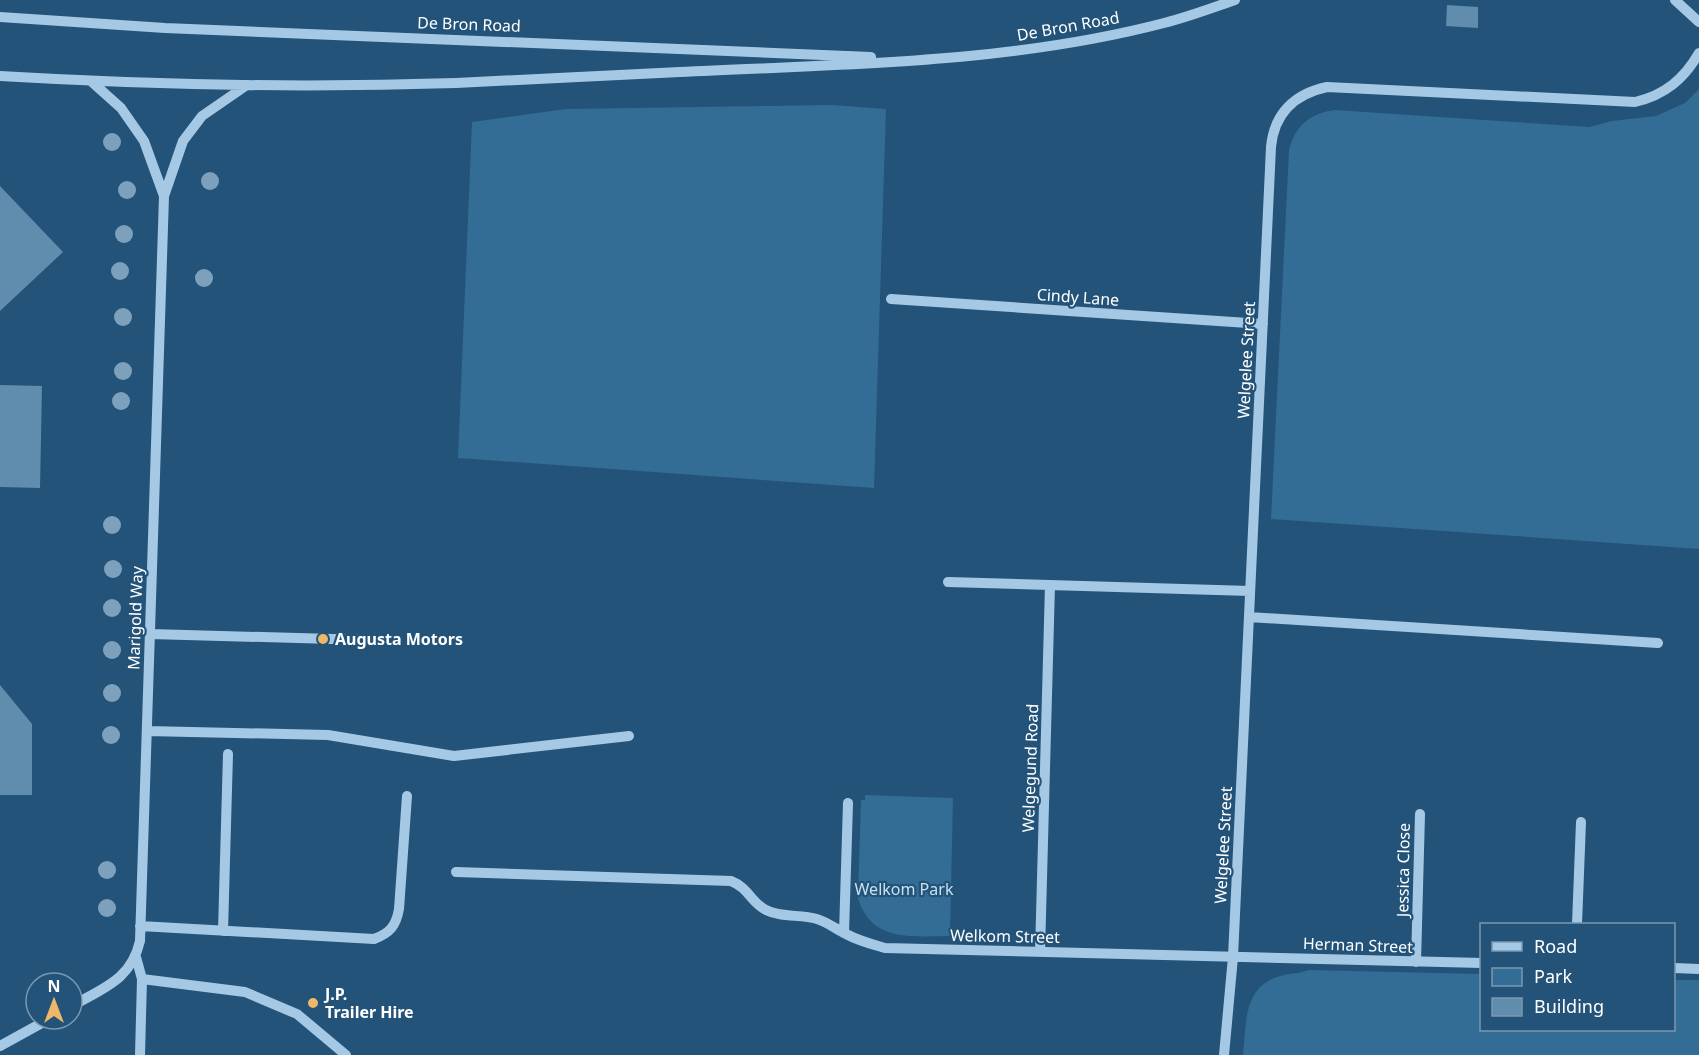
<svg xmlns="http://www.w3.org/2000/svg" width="1699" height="1055" font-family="'Noto Sans',sans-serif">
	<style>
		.green { fill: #336c95 }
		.building { fill: #608cad }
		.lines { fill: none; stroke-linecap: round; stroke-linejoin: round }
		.minor { stroke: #a5c9e4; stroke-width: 10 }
		.tree { fill: #7da1bd }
		.poi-dot { fill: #efb768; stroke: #235379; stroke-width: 2 }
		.labels { text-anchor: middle; stroke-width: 4.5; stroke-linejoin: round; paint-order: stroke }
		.street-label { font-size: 16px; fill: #fff; stroke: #235379 }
		.poi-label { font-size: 16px; font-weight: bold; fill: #fff; stroke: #235379; text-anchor: start }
		.park-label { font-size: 16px; fill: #c7e1f4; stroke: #235379 }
	</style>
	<rect width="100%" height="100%" fill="#235379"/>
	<!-- green -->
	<path class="green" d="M 1699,89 L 1699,549 L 1271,519 L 1289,150 C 1295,126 1310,113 1335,110 L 1589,127 L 1612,121 L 1656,116 L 1685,103 Z
		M 832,105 L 886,109 L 874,488 L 458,458 L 472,122 L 566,109 Z
		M 865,795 L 953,798 L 950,936 C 912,936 871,943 858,898 L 861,800 L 865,800 Z
		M 1309,970 L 1481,974 L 1482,1030 L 1674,1030 L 1674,980 L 1699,980 L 1699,1055 L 1243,1055 C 1246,1026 1243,988 1277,977 C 1288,973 1298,974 1309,970 Z"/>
	<!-- building -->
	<path class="building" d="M 1447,5 L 1478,7 L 1478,28 L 1446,26 Z
		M 0,186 L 63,252 L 0,311 Z
		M 0,385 L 42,386 L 40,488 L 0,487 Z
		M 0,685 L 32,724 L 32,795 L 0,795 Z"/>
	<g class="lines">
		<!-- minor -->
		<path class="minor" d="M 1675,0 L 1699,22
			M 0,17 L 165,28 L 871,57
			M 0,76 C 151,85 304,88 456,83 C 531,80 605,75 680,72 C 842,64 1007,64 1164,23 C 1188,17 1212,8 1235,0
			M 92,82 L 121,108 L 144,141 L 164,196
			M 891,299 L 1263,324
			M 948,582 L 1250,591
			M 1249,617 L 1658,643
			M 150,634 L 368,640
			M 147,731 L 328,735 L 454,756 L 629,736
			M 456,872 L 731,881 C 749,888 751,903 766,910 C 782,918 800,914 817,919 C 827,922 836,929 846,934 C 859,941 871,944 885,948 L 1482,963
			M 1577,924 L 1581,822
			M 140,926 L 374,939 C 390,933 396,926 399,909 L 407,796
			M 223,931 L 228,754
			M 844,933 L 848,803
			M 1040,952 L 1050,585
			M 136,957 L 142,979 L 140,1055
			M 1416,962 L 1420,814
			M 1674,968 L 1699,969
			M 142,979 L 245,992 L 297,1014 L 346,1055
			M 72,1006 C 103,988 131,980 140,941 L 164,196 L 183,141 L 202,116 L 247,85
			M 0,1046 L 49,1019
			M 1224,1055 L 1233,957 L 1271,147 C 1274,114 1294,94 1327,87 L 1635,102 C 1665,95 1684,79 1699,53"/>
	</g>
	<!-- trees -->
	<g class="tree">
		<circle cx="112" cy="142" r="9"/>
		<circle cx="210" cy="181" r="9"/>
		<circle cx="127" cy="190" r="9"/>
		<circle cx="124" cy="234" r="9"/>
		<circle cx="120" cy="271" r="9"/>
		<circle cx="204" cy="278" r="9"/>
		<circle cx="123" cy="317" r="9"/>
		<circle cx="123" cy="371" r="9"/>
		<circle cx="121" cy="401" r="9"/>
		<circle cx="112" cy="525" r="9"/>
		<circle cx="113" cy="569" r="9"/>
		<circle cx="112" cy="608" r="9"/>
		<circle cx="112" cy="650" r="9"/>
		<circle cx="112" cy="693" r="9"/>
		<circle cx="111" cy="735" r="9"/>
		<circle cx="107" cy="870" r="9"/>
		<circle cx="107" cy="908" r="9"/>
	</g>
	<!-- markers -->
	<g class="poi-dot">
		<circle cx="323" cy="639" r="6"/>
		<circle cx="313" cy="1003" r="6"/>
	</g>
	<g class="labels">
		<!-- street labels -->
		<g class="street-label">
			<text transform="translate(469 24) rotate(2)" y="6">De Bron Road</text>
			<text transform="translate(1068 26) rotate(-10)" y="6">De Bron Road</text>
			<text transform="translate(1078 297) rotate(4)" y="6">Cindy Lane</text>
			<text transform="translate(1246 360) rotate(-87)" y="6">Welgelee Street</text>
			<text transform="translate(135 618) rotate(-88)" y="6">Marigold Way</text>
			<text transform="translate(1030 768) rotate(-88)" y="6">Welgegund Road</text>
			<text transform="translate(1223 845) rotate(-87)" y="6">Welgelee Street</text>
			<text transform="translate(1403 870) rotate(-89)" y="6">Jessica Close</text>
			<text transform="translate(1005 936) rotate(1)" y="6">Welkom Street</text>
			<text transform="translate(1358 945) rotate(2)" y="6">Herman Street</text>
		</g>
		<!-- poi labels -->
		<g class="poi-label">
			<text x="335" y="645">Augusta Motors</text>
			<text x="325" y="1000">J.P.<tspan x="325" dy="18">Trailer Hire</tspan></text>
		</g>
		<!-- park labels -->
		<g class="park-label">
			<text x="904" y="895">Welkom Park</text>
		</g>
	</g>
	<!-- legend -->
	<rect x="1480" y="923" width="195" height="108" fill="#235379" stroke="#7b98af" stroke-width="1.5"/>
	<rect x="1492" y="942" width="30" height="9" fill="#a5c9e4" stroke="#7b98af" stroke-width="1.5"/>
	<text x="1534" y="953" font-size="18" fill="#ffffff">Road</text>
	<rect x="1492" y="968" width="30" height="18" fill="#336c95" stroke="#7b98af" stroke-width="1.5"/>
	<text x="1534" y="983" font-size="18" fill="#ffffff">Park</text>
	<rect x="1492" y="998" width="30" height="18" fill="#608cad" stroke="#7b98af" stroke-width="1.5"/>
	<text x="1534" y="1013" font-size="18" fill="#ffffff">Building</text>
	<!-- north arrow -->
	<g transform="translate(54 1001)"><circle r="28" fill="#235379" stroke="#7b98af" stroke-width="1.5"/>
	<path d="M0-4.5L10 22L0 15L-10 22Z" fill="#efb768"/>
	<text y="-9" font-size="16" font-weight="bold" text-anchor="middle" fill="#ffffff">N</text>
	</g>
</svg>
